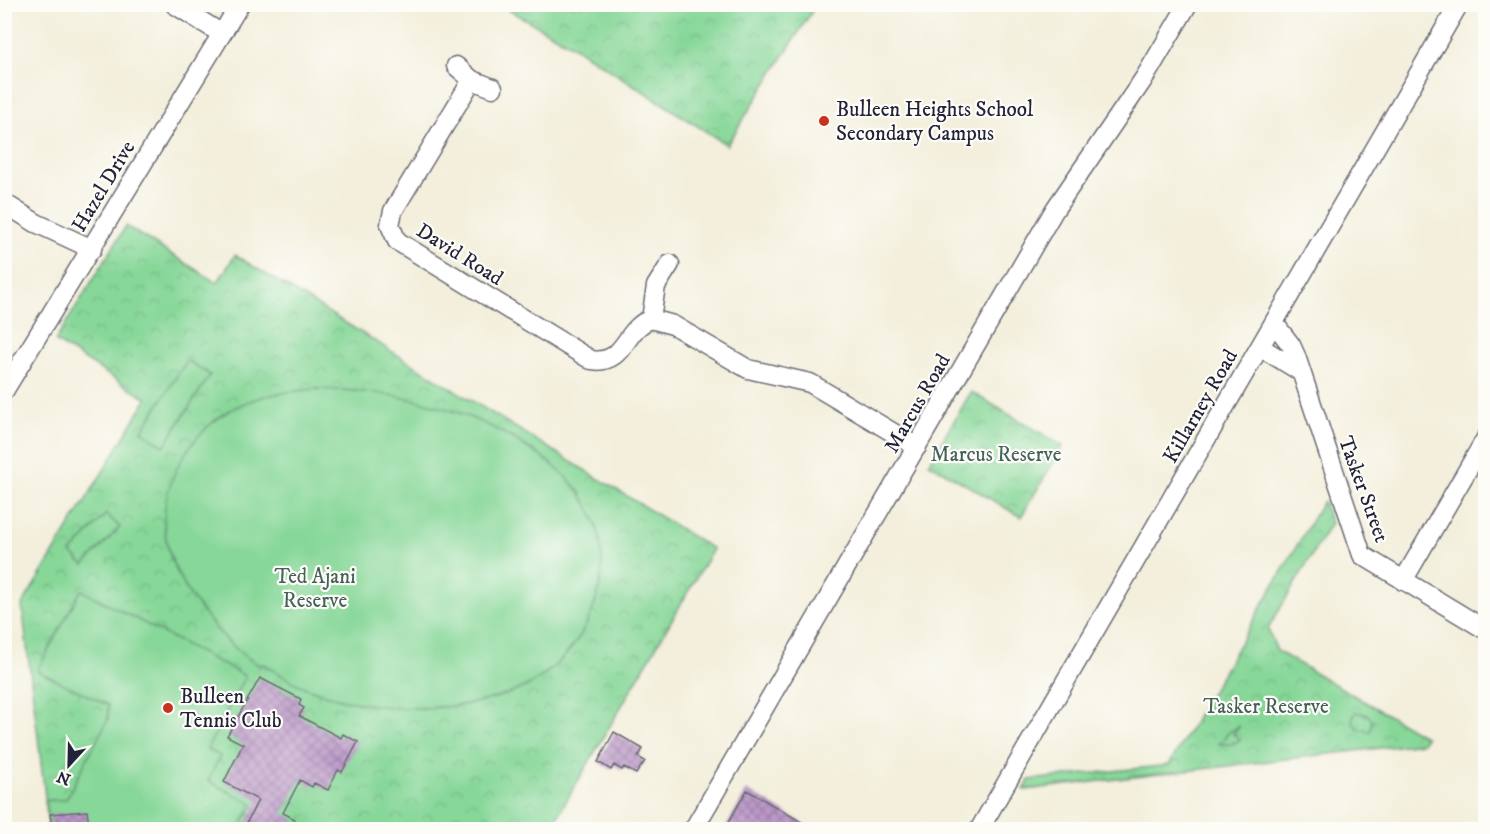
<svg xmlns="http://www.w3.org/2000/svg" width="1490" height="834" font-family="'IM FELL DW Pica',serif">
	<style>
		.park { fill: url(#park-crowns); stroke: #547c6a; stroke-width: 1.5 }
		.garden { fill: url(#garden-dots); stroke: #547c6a; stroke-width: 1.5 }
		.pitch { fill: #86d798; stroke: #547c6a; stroke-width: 1.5 }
		.building { fill: url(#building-cross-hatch) }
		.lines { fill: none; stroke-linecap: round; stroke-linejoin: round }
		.street-casing { stroke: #6b6a73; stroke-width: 21 }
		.street { stroke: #fff; stroke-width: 18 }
		.poi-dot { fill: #c8321e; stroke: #fdfcf7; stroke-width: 2 }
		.labels { text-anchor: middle; stroke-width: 4.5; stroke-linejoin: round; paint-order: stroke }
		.poi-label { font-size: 21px; fill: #22223b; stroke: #fdfcf7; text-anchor: start }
		.street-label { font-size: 21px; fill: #22223b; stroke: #fdfcf7 }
		.park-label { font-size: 21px; fill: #45615c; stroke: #fdfcf7 }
	</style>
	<defs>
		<pattern id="park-crowns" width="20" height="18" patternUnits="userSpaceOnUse" patternTransform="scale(1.5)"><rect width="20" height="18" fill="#86d798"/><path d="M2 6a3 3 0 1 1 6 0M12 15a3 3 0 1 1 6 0" fill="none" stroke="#73b884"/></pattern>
		<pattern id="garden-dots" width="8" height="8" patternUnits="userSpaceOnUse" patternTransform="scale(1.5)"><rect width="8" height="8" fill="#86d798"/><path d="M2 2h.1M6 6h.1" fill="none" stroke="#73b884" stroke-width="1.8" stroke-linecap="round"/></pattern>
		<pattern id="building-cross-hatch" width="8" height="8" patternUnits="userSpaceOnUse" patternTransform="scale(1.5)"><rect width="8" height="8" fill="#bb98c8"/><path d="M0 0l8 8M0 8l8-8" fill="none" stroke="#987ca4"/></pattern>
	</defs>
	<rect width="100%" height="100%" fill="#fdfcf7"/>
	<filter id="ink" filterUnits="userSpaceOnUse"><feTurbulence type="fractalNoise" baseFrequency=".0167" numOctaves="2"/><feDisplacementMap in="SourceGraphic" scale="12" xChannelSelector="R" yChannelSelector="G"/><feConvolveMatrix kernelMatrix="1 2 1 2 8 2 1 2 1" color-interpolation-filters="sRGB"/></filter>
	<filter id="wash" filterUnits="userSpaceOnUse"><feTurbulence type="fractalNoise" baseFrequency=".008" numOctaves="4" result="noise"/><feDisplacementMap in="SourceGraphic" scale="24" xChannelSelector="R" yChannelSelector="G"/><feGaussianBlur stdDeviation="1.35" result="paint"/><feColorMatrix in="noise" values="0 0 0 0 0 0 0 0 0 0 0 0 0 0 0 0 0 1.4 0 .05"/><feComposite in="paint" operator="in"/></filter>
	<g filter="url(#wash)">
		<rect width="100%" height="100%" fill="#f3efdc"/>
		<!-- park -->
		<path class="park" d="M 500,5 L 816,4 L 816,5 L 727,145 L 571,45 Z
			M 126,226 L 217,283 L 235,255 L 713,549 L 550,829 L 49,829 L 22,605 L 147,399 L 55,341 Z
			M 971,392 L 1063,446 L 1021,517 L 929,463 Z
			M 1323,501 L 1331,523 L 1268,629 L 1277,651 L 1426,737 L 1422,743 L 1024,790 L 1029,780 L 1169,765 Z"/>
		<!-- garden -->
		<path class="garden" d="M 1356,712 L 1368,715 L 1373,722 L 1370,732 L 1357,728 L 1352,720 Z
			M 1240,726 L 1233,734 L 1240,740 L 1232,744 L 1219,744 L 1229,732 Z"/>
		<!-- pitch -->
		<path class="pitch" d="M 187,360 L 210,375 L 164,446 L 142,431 Z
			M 318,389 C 386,390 455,404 514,439 C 542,456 571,475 587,504 C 625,571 586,661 518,690 C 457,715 370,713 309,689 C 291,682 279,673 263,664 L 259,665 C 238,654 220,634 205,615 C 187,593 171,567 166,539 C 156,487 191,428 238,406 C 262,394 291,391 318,389 Z
			M 106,514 L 120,527 L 84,565 L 71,553 Z
			M 81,590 L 245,676 L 207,749 L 220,756 L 208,781 L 253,804 L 239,829 L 49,829 L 45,801 L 66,799 L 108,719 L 108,705 L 37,671 Z"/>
		<g id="blocks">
			<!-- building -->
			<path class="building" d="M 260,678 L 301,699 L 299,705 L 304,708 L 299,716 L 341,738 L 343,734 L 358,742 L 342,772 L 338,770 L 328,790 L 314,783 L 312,787 L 300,780 L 283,813 L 295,819 L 289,830 L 243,830 L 258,800 L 224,782 L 243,744 L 227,736 Z
				M 614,732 L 643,749 L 638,757 L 645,761 L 636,774 L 624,767 L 622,770 L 614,765 L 611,770 L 598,762 Z
				M 747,790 L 815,830 L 724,830 Z
				M 87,811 L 90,830 L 52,830 L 50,814 Z"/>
		</g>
	</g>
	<g filter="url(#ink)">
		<use href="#blocks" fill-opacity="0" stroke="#6b6a73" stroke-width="1.5"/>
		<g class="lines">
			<defs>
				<path id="street" d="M 174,4 L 222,34
					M 456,66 L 472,80 L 493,88
					M 472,80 L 393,211 L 390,225 L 397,241 L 591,360 C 625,366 624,328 651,319
					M 4,203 L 36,223 L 92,249
					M 670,264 L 656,286 L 651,319 L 673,325 L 748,369 L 810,383 L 917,447
					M 1274,323 L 1291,345 L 1296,356 L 1362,555 L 1486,630
					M 1260,347 L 1298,370
					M 4,391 L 240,4
					M 1403,581 L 1486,438
					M 693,830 L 1055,209 L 1145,77 L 1188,4
					M 979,830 L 1459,4"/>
			</defs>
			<!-- street casing -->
			<use href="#street" class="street-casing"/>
			<!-- street -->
			<use href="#street" class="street"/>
		</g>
	</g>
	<!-- markers -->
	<g class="poi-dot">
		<circle cx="824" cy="121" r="6"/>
		<circle cx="168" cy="708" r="6"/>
	</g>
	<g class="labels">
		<!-- poi labels -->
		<g class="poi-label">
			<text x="836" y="116">Bulleen Heights School<tspan x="836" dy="24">Secondary Campus</tspan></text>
			<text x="180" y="703">Bulleen<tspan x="180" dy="24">Tennis Club</tspan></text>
		</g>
		<!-- street labels -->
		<g class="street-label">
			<text transform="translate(103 186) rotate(-59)" y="7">Hazel Drive</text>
			<text transform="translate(460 254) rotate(32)" y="7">David Road</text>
			<text transform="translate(917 403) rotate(-60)" y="7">Marcus Road</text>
			<text transform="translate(1200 406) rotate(-60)" y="7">Killarney Road</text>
			<text transform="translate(1364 489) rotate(70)" y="7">Tasker Street</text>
		</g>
		<!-- park labels -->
		<g class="park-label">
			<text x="996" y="461">Marcus Reserve</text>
			<text x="315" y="583">Ted Ajani<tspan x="315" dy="24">Reserve</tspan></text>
			<text x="1266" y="713">Tasker Reserve</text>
		</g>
	</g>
	<!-- margin -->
	<rect width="1490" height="834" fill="none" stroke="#fdfcf7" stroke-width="24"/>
	<!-- north arrow -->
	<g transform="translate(69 765) rotate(202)" stroke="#fdfcf7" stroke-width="4.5" paint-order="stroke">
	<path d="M0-4.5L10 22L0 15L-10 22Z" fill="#22223b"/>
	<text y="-9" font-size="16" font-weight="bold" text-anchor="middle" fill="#22223b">N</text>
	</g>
</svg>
